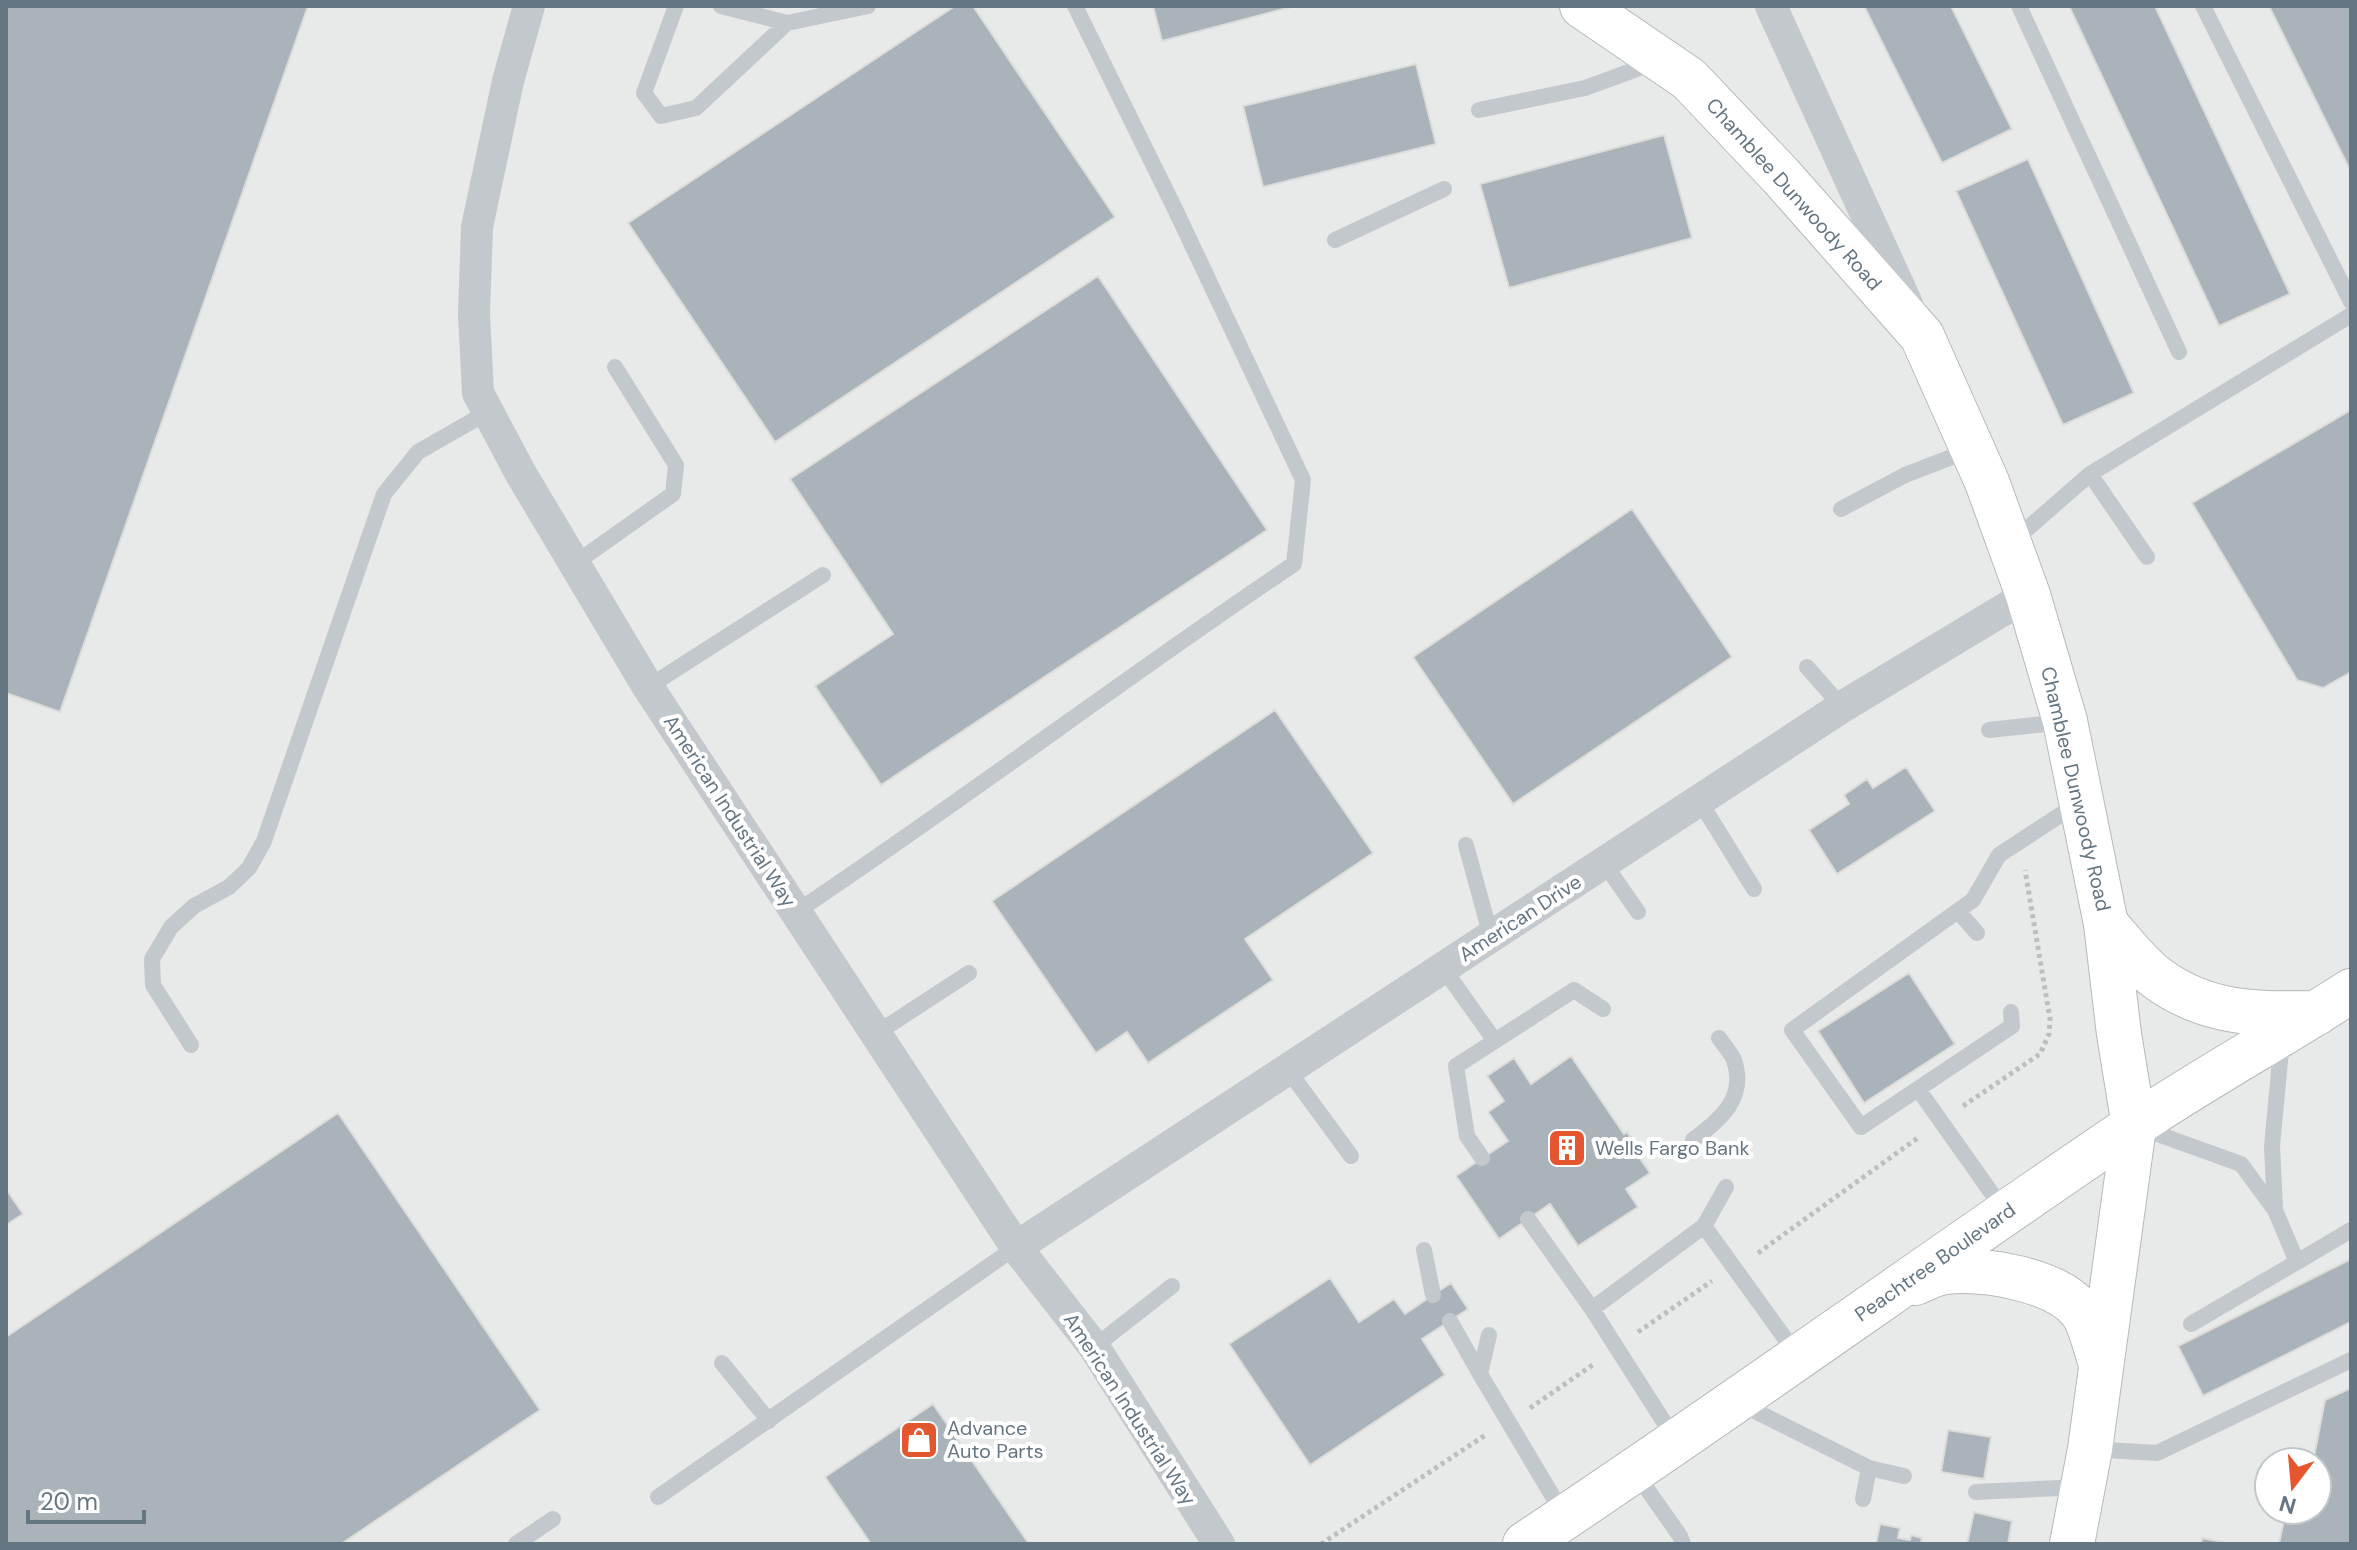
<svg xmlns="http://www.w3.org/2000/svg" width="2357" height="1550" font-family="'DM Sans',sans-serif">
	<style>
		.built { fill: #e8e9e9; fill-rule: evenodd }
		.building { fill: #aab3b9; stroke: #dcdcda; stroke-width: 2 }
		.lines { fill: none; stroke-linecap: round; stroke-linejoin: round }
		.secondary-casing { stroke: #b3babf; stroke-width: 46 }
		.highway-casing { stroke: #b4b9bd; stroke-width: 46 }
		.path { stroke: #bbbfc2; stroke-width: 5; stroke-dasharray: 4 4; stroke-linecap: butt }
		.lane { stroke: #c3c8cc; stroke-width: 16 }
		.street { stroke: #c3c8cc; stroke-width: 32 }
		.secondary { stroke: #fff; stroke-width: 44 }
		.highway { stroke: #fff; stroke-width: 44 }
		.labels { text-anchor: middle; stroke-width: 8; stroke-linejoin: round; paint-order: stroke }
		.street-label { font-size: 20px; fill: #657683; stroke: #fff }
		.poi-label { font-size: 20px; fill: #657683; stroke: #fff; text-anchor: start }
	</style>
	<rect width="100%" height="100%" fill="#fafaf8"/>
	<!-- built -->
	<path class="built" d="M 6,6 L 2351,6 L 2351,1544 L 6,1544 ZM 2269,1462 L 2317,1462 L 2317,1510 L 2269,1510 Z"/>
	<!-- building -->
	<path class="building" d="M 6,6 L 308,6 L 60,712 L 6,693 Z
		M 955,6 L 973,6 L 1115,217 L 775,442 L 628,223 Z
		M 1153,6 L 1295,6 L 1162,41 Z
		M 1864,6 L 1951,6 L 2012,129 L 1942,163 Z
		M 2069,6 L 2155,6 L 2290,294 L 2219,326 Z
		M 2269,6 L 2351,6 L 2351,172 Z
		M 1416,64 L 1436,144 L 1263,187 L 1243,106 Z
		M 1664,135 L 1692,238 L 1509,288 L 1480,184 Z
		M 2028,159 L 2134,393 L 2063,425 L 1956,191 Z
		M 1098,276 L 1267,530 L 881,785 L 815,686 L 893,634 L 790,479 Z
		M 2351,410 L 2351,672 L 2323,688 L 2297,680 L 2192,503 Z
		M 1632,509 L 1732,657 L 1513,804 L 1413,657 Z
		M 1275,710 L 1373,853 L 1245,939 L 1273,980 L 1148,1063 L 1127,1032 L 1096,1053 L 992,901 Z
		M 1906,767 L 1935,811 L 1837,874 L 1809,830 L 1849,804 L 1844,795 L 1867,779 L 1873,788 Z
		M 1909,973 L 1955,1044 L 1864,1103 L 1818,1031 Z
		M 1571,1056 L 1624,1134 L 1627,1132 L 1642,1155 L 1639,1157 L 1650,1173 L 1626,1189 L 1638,1207 L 1578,1246 L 1550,1204 L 1499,1239 L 1456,1176 L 1508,1141 L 1488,1112 L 1504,1101 L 1487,1076 L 1514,1058 L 1531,1084 Z
		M 338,1113 L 540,1410 L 341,1544 L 6,1544 L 6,1337 Z
		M 6,1189 L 23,1214 L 6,1225 Z
		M 2351,1259 L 2351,1322 L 2203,1396 L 2178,1346 Z
		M 1330,1278 L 1359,1322 L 1394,1299 L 1405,1314 L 1451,1283 L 1468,1309 L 1422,1339 L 1445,1375 L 1310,1465 L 1229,1344 Z
		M 2351,1388 L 2351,1544 L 2279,1544 L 2286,1510 L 2317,1510 L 2317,1462 L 2313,1462 L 2325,1400 Z
		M 933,1404 L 1029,1544 L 871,1544 L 825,1477 Z
		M 1948,1430 L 1991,1437 L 1984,1479 L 1941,1472 Z
		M 1974,1512 L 2012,1521 L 2008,1544 L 1967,1544 Z
		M 1880,1524 L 1900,1528 L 1898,1538 L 1910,1540 L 1911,1535 L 1922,1538 L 1921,1542 L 1929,1544 L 1876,1544 Z
		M 2202,1538 L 2232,1544 L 2201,1544 Z"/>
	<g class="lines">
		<defs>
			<path id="secondary" d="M 1582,6 L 1689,79 L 1781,176 L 1922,336 L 1987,482 L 2028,595 L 2065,721 L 2106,924 L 2119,1034 L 2134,1126 L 2090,1449 L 2072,1544"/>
			<path id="highway" d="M 2106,924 C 2122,942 2138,964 2157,978 C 2207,1015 2257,1014 2317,1013
				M 1915,1283 C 1925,1279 1935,1273 1945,1272 C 1983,1268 2056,1279 2081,1311 C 2090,1322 2096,1350 2101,1364
				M 1525,1544 C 1729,1409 1927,1265 2130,1128 C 2201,1080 2278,1038 2351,991"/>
		</defs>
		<!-- secondary casing -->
		<use href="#secondary" class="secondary-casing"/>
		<!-- highway casing -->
		<use href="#highway" class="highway-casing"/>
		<!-- path -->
		<path class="path" d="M 1963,1106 L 2040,1054 L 2049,1034 L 2050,1019 L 2025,870
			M 1758,1253 L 1919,1137
			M 1638,1332 L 1712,1281
			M 1530,1408 L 1594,1364
			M 1321,1544 L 1487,1434"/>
		<!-- lane -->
		<path class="lane" d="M 676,6 L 644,93 L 661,116 L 696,108 L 787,23
			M 721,6 L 787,23 L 868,6
			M 2019,6 L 2179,352
			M 2203,6 L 2351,302
			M 1479,110 L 1585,88 L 1656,62
			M 1335,240 L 1444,189
			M 2090,474 L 2147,557
			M 1841,509 L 1905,475 L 1970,450
			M 2011,543 L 2090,474 L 2351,315
			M 574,564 L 673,494 L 676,465 L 615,367
			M 1807,667 L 1842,707
			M 648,687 L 823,575
			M 1989,730 L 2063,722
			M 1699,800 L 1754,889
			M 1466,845 L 1491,937
			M 1604,863 L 1638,912
			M 1958,911 L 1977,933
			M 796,912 C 965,799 1126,677 1294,564 L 1303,480 L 1175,209 L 1075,6
			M 1443,968 L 1495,1041
			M 2011,1012 L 2012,1026 L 1861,1127 L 1792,1030 L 1973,900 L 1999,855 L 2077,804
			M 877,1033 L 969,973
			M 191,1045 L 153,985 L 152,959 L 171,927 L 194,906 L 229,887 L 249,868 L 264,841 L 384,494 L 418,452 L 488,412
			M 1288,1070 L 1351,1156
			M 1918,1089 L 2005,1212
			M 2141,1128 L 2241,1164 L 2275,1210 L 2297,1262 L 2191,1324
			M 1693,1140 C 1720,1120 1747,1098 1734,1060 C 1731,1053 1724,1045 1719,1038
			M 1482,1158 L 1467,1136 L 1456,1066 L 1574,990 L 1603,1009
			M 2275,1208 L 2272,1146 L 2282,1040
			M 1528,1219 L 1592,1309 L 1676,1441
			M 1704,1226 L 1726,1187
			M 1424,1250 L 1433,1295
			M 2297,1262 L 2351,1230
			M 1592,1309 L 1704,1226 L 1797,1355
			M 1450,1321 L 1480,1374
			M 1489,1335 L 1480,1374 L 1565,1517
			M 1094,1347 L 1172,1286
			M 722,1363 L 769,1421
			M 1741,1404 L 1869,1468 L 1904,1476
			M 2090,1449 L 2157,1453 L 2351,1360
			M 1635,1472 L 1680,1536 L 1683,1544
			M 1976,1492 L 2082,1487
			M 658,1497 L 1016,1247
			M 1863,1499 L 1869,1468
			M 516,1544 L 553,1519"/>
		<!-- street -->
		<path class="street" d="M 529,6 L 508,81 L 477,227 L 474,314 L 478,393 L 521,474 L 648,687 L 1016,1247 L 1094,1347 L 1219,1544
			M 1771,6 L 1907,304
			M 1016,1247 L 1842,707 L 2028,595"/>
		<!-- secondary -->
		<use href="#secondary" class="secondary"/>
		<!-- highway -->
		<use href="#highway" class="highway"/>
	</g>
	<!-- icons -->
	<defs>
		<symbol id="building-square" viewBox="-11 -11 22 22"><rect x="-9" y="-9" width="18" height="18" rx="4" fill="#e4572e" stroke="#fff"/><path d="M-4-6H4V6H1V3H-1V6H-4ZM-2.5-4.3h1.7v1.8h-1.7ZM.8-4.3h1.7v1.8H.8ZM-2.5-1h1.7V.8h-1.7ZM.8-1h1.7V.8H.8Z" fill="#fff"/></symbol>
		<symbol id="shop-square" viewBox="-11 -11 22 22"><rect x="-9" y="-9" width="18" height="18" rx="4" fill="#e4572e" stroke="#fff"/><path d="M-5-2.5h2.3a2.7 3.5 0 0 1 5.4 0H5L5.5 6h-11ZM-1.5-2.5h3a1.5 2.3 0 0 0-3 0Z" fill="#fff"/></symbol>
	</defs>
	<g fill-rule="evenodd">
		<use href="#building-square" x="1545" y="1126" width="44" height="44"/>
		<use href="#shop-square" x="897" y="1418" width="44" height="44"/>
	</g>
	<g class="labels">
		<!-- street labels -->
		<g class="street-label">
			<text transform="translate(1794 194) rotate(48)" y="7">Chamblee Dunwoody Road</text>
			<text transform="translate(2076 789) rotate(77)" y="7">Chamblee Dunwoody Road</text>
			<text transform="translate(730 811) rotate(57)" y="7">American Industrial Way</text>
			<text transform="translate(1520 918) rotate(-33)" y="7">American Drive</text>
			<text transform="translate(1935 1262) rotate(-35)" y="7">Peachtree Boulevard</text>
			<text transform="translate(1130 1409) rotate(57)" y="7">American Industrial Way</text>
		</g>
		<!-- poi labels -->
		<g class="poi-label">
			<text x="1595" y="1155">Wells Fargo Bank</text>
			<text x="947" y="1435">Advance<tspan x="947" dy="23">Auto Parts</tspan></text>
		</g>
	</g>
	<!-- border -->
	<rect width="2357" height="1550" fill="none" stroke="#657683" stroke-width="16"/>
	<!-- north arrow -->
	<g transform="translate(2293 1486) rotate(196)"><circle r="38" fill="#ffffff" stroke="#c1c8cd" stroke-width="2"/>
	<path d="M0-6L14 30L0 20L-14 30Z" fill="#e4572e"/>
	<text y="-12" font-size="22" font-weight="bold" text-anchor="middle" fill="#657683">N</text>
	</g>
	<!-- scale -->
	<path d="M28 1510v12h116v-12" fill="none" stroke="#657683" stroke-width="4"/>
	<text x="40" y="1510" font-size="24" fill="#657683" stroke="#ffffff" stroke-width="6" paint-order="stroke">20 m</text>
</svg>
